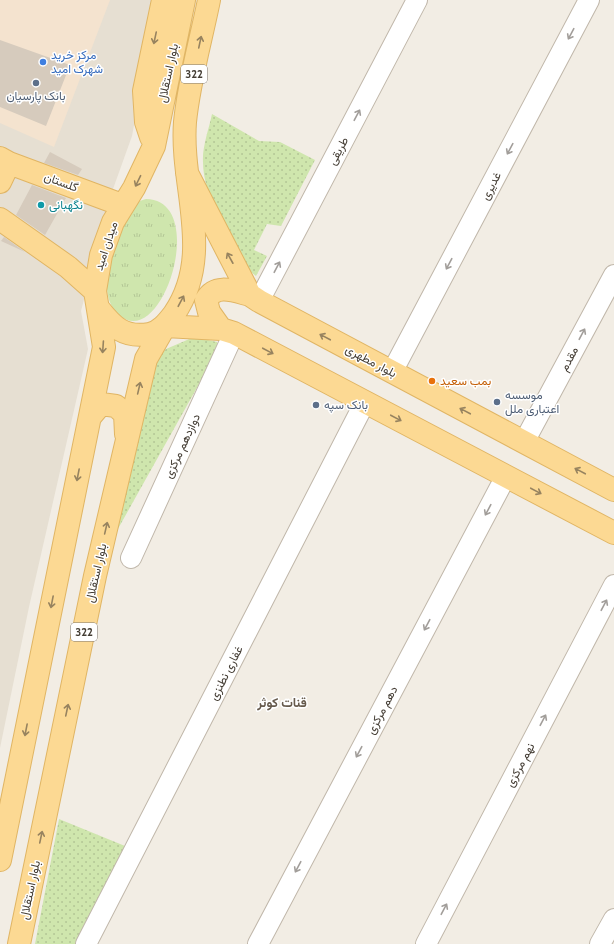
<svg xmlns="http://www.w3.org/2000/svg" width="614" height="944" font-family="Cabin,Vazirmatn,sans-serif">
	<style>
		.residential { fill: #e6dfd2 }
		.commercial { fill: #f4e3cf }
		.grass { fill: url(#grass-tufts) }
		.garden { fill: url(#garden-dots) }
		.building { fill: #d6cbbd }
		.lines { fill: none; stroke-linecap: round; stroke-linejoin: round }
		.minor-casing { stroke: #c0b7aa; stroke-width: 22 }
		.major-casing { stroke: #e0b564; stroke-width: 24 }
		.minor { stroke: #fff; stroke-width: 20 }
		.major { stroke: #fcd993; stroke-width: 22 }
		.oneway { stroke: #a29e9a }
		.oneway2 { stroke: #97835f }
		.shop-dot { fill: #3f7fe0; stroke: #fff; stroke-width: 1.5 }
		.service-dot { fill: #5c6f8a; stroke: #fff; stroke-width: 1.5 }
		.culture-dot { fill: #0f9aa8; stroke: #fff; stroke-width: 1.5 }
		.food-dot { fill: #e8710a; stroke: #fff; stroke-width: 1.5 }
		.labels { text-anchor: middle; stroke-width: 3; stroke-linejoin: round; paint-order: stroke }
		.shield { fill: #fff; stroke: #7c7771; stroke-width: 1 }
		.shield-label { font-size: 11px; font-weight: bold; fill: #443d34 }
		.shop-label { font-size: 12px; fill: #366cbe; stroke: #fff; text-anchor: start }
		.street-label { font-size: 12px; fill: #443d34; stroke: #fff }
		.service-label { font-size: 12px; fill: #4e5e75; stroke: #fff; text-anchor: start }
		.culture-label { font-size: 12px; fill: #0d838f; stroke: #fff; text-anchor: start }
		.food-label { font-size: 12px; fill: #c56008; stroke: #fff; text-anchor: start }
		.neighbourhood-label { font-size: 13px; font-weight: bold; fill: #665a4c; stroke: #fff }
	</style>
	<defs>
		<pattern id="grass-tufts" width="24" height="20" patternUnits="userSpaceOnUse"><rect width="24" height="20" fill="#cfe6ad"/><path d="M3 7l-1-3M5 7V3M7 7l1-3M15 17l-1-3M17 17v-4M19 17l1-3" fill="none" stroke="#b3c695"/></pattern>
		<pattern id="garden-dots" width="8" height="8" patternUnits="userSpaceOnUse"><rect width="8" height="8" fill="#cfe6ad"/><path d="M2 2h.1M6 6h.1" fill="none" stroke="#b3c695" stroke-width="1.8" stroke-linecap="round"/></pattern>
	</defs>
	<rect width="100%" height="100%" fill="#f2ede4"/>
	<!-- residential -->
	<path class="residential" d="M 0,0 L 157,0 L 132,136 L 113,189 L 81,311 L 88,349 L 29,607 L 0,748 Z"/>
	<!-- commercial -->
	<path class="commercial" d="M 0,0 L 110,0 L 54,147 L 0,123 Z"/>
	<!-- grass -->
	<path class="grass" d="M 146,199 C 210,200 162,353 119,315 C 101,300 107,269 111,249 C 113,241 120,232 123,224 C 129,213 132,202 146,199 Z"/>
	<!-- garden -->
	<path class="garden" d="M 212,114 L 259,141 L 280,142 L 315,160 L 281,226 L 267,224 L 254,250 L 267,256 L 256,276 L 247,269 C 231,238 203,198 203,162 C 202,147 209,129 212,114 Z
		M 194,337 L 217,342 L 218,350 L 114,536 L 151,362 L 166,349 Z
		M 59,819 L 125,846 L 78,944 L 35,944 Z"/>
	<!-- building -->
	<path class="building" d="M 0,40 L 70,65 L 46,126 L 0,107 Z
		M 50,152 L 82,169 L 78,175 L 44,163 Z
		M 32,185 L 66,198 L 45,235 L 16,215 Z
		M 4,237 L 25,252 L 1,241 Z"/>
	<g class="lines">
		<defs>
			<path id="minor" d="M 259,301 L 417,0
				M 392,372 L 589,0
				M 524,442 L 614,275
				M 131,558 L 234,333
				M 86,944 L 365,402
				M 258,944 L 506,476
				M 426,944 L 614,585
				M 600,944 L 614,919"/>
			<path id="major" d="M 151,137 L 146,122 L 144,91 L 163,0
				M 0,158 L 9,163 L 122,205
				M 187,173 L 250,295 L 259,301 L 614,490
				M 0,182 L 9,163
				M 0,219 L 68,267 L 95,291
				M 99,309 C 113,327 124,338 149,334 C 160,332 167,323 174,314 C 215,254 180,188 185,122 C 189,81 201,40 209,0
				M 221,329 L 209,312 L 206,300 C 216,283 234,291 250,295
				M 90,417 L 101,404 L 116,406 L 125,414 L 126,434
				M 0,860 L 104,347 L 95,291 L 101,255 L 113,222 L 134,188 L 154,146 L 184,0
				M 19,944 L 95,576 L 146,359 L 165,326 L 221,329 L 234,333 L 614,533"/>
		</defs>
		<!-- minor casing -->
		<use href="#minor" class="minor-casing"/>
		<!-- major casing -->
		<use href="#major" class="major-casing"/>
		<!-- minor -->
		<use href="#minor" class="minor"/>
		<!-- major -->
		<use href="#major" class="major"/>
	</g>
	<!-- one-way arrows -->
	<defs><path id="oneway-shaft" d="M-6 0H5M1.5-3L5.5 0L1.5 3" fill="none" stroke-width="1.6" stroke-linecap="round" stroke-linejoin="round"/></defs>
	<g class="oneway">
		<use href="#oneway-shaft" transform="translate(571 34) rotate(118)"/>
		<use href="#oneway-shaft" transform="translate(357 115) rotate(-62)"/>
		<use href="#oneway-shaft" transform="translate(510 149) rotate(118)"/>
		<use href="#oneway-shaft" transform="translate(449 264) rotate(118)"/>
		<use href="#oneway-shaft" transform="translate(277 267) rotate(-62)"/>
		<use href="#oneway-shaft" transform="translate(582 334) rotate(-62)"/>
		<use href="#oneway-shaft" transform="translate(488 510) rotate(118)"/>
		<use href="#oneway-shaft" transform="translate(604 605) rotate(-62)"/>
		<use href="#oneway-shaft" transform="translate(427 625) rotate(118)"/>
		<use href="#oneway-shaft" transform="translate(543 720) rotate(-62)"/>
		<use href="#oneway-shaft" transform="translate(359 752) rotate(118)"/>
		<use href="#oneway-shaft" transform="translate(298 867) rotate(118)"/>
		<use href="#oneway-shaft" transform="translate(444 909) rotate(-62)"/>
	</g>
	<g class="oneway2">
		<use href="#oneway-shaft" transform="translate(155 38) rotate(102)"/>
		<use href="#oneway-shaft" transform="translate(200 42) rotate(-78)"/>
		<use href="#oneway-shaft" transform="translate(138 181) rotate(116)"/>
		<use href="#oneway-shaft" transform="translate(230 258) rotate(-119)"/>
		<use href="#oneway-shaft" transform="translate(181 301) rotate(-62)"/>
		<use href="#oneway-shaft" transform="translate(325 337) rotate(-152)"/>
		<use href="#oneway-shaft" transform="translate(103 347) rotate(94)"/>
		<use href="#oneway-shaft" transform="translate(268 351) rotate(28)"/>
		<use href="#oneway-shaft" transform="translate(139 388) rotate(-77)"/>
		<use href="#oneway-shaft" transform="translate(465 411) rotate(-152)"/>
		<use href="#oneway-shaft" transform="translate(396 418) rotate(28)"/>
		<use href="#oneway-shaft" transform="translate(580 471) rotate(-152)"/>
		<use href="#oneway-shaft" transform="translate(78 475) rotate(101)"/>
		<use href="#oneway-shaft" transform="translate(536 491) rotate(28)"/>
		<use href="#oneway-shaft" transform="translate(106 528) rotate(-77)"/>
		<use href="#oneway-shaft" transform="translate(52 602) rotate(101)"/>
		<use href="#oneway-shaft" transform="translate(67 710) rotate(-78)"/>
		<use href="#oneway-shaft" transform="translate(26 730) rotate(101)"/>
		<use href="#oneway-shaft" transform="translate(41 837) rotate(-78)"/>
	</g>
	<!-- markers -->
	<circle class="shop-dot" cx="43" cy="62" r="4"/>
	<g class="service-dot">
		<circle cx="36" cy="83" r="4"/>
		<circle cx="497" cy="402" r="4"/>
		<circle cx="316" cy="405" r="4"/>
	</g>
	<circle class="culture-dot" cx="41" cy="205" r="4"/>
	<circle class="food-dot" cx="432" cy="381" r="4"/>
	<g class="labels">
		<!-- shield labels -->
		<g class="shield">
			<rect x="181" y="65" width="26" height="18" rx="3"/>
			<rect x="71" y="623" width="26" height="18" rx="3"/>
		</g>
		<g class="shield-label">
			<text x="194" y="78">322</text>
			<text x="84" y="636">322</text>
		</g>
		<!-- shop labels -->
		<g class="shop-label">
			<text x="51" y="59">مرکز خرید<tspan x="51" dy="14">شهرک امید</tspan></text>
		</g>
		<!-- street labels -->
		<g class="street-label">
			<text transform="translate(168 73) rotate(-78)" y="4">بلوار استقلال</text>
			<text transform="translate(338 151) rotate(-62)" y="4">طریقی</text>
			<text transform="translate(61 182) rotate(20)" y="4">گلستان</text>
			<text transform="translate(491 186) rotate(-62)" y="4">غدیری</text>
			<text transform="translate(106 246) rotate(-72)" y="4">میدان امید</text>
			<text transform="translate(569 359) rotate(-62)" y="4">مقدم</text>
			<text transform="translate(371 361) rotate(28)" y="4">بلوار مطهری</text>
			<text transform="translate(182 446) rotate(-65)" y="4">دوازدهم مرکزی</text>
			<text transform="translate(96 573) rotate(-77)" y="4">بلوار استقلال</text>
			<text transform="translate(226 673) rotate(-63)" y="4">غفاری نطنزی</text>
			<text transform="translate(382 710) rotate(-62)" y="4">دهم مرکزی</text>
			<text transform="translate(520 765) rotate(-62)" y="4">نهم مرکزی</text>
			<text transform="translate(30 890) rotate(-78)" y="4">بلوار استقلال</text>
		</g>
		<!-- service labels -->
		<g class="service-label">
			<text x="36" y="100" text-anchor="middle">بانک پارسیان</text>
			<text x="505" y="399">موسسه<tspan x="505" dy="14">اعتباری ملل</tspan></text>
			<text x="324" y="409">بانک سپه</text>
		</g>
		<!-- culture labels -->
		<g class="culture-label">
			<text x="49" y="209">نگهبانی</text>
		</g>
		<!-- food labels -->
		<g class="food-label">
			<text x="440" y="385">بمب سعید</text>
		</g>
		<!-- neighbourhood labels -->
		<g class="neighbourhood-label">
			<text x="282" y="707">قنات کوثر</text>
		</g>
	</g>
</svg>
